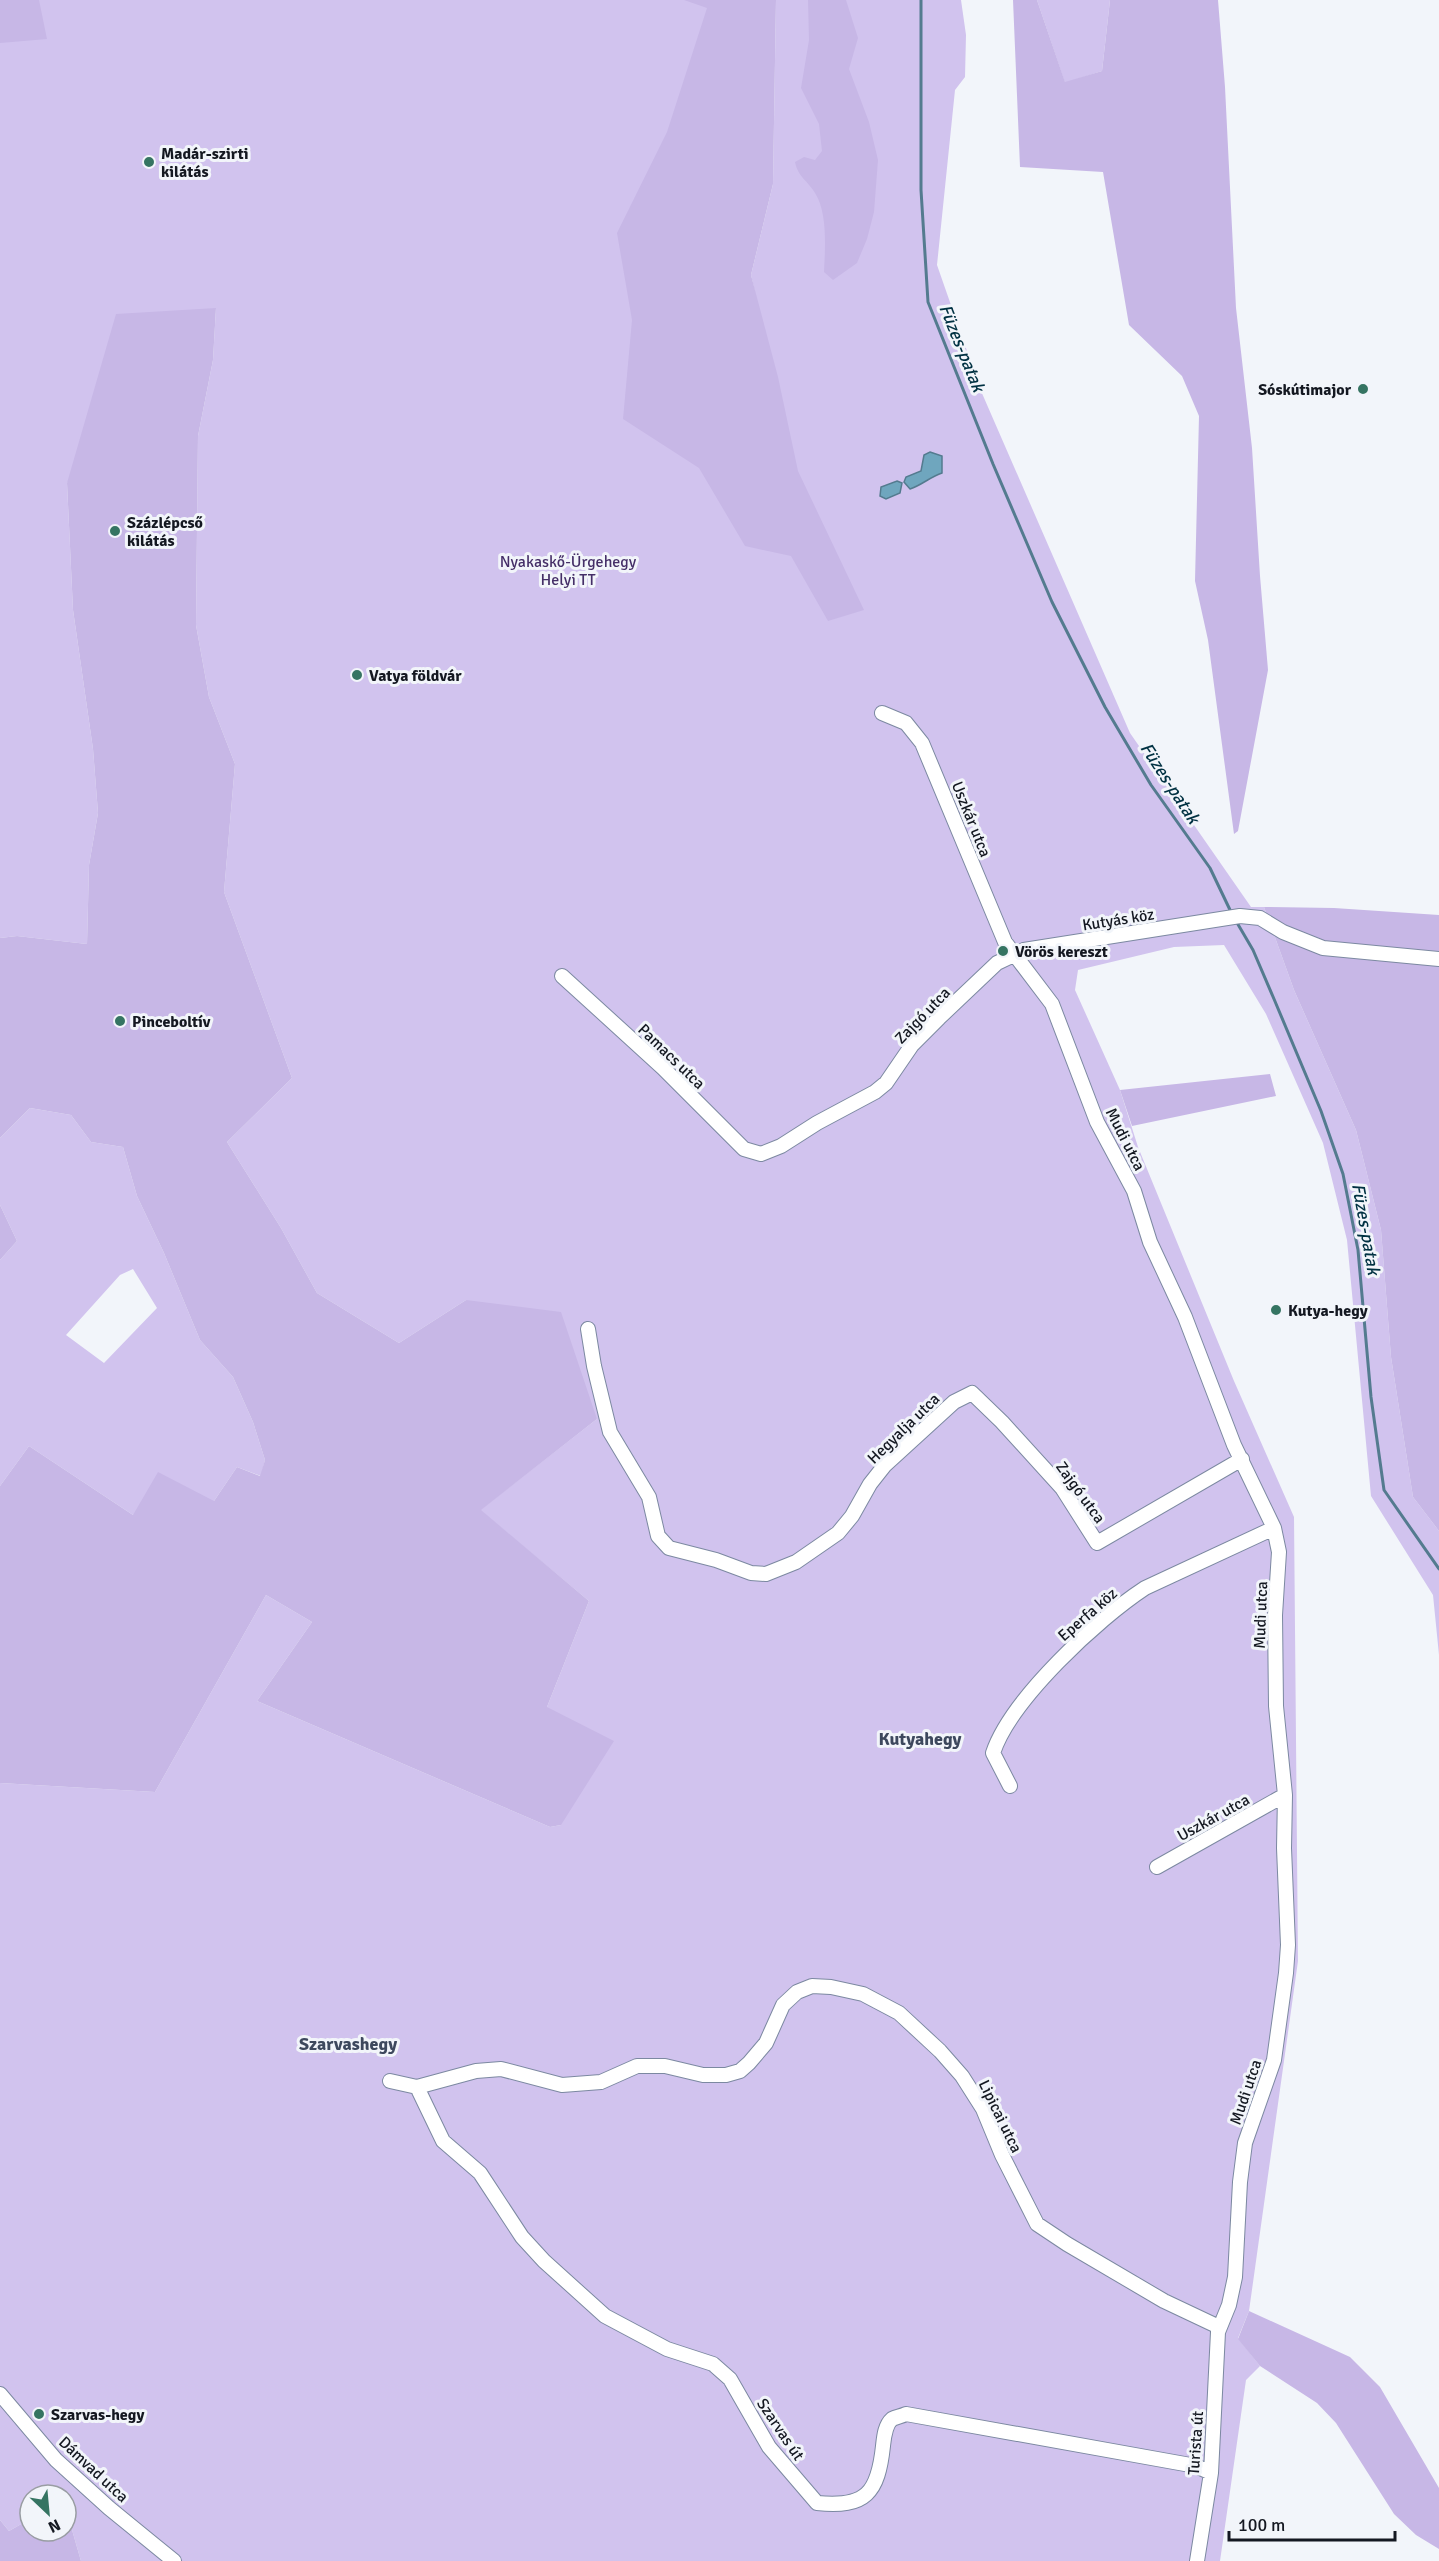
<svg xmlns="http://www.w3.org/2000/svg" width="1439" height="2561" font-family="Signika,sans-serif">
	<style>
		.green { fill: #d1c3ee; fill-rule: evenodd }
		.forest { fill: #c7b7e6 }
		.water { fill: #6fa6be; stroke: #547b8f; stroke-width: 1.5 }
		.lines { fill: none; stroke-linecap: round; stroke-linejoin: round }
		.stream { stroke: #547b8f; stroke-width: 3 }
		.minor-casing { stroke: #7c89a1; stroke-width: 16 }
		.minor { stroke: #fff; stroke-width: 14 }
		.poi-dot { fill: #357462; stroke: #f2f5fa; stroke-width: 2 }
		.labels { text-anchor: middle; stroke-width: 6; stroke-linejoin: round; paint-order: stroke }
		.poi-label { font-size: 16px; font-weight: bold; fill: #141821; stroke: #f2f5fa; text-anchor: start }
		.park-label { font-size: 16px; fill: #452f68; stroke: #f2f5fa }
		.street-label { font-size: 16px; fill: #141821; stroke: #f2f5fa }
		.water-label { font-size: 18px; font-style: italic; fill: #003142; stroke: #f2f5fa }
		.neighbourhood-label { font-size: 18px; font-weight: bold; fill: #3d485d; stroke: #f2f5fa }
	</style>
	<rect width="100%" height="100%" fill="#f2f5fa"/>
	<!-- green -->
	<path class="green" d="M 0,0 L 757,0 L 737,252 L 760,314 L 751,275 L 773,184 L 776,0 L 961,0 L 966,35 L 965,77 L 955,90 L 937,265 L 981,391 L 1130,733 L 1251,907 L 1264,907 L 1294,990 L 1356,1130 L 1381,1230 L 1391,1357 L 1413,1497 L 1439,1531 L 1439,1655 L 1433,1595 L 1371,1496 L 1347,1240 L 1323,1143 L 1266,1014 L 1224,945 L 1174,947 L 1078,970 L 1075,990 L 1120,1090 L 1138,1147 L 1234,1381 L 1294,1517 L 1298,1961 L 1249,2311 L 1238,2338 L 1260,2366 L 1246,2380 L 1220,2561 L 81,2561 L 66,2509 L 66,2495 L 30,2495 L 30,2519 L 9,2531 L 0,2520 L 0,1783 L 155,1792 L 266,1595 L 312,1622 L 257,1701 L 550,1827 L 561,1825 L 547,1707 L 589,1601 L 480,1510 L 597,1419 L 466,1300 L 399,1343 L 317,1293 L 281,1228 L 227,1142 L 292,1078 L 224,892 L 235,764 L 209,697 L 196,625 L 198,436 L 213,360 L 216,308 L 67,483 L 73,610 L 93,749 L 98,813 L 89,865 L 87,944 L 17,936 L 0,938 Z
		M 1037,0 L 1110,0 L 1102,71 L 1065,83 Z
		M 30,1108 L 71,1115 L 91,1142 L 123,1147 L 137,1196 L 164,1253 L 200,1340 L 233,1377 L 253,1422 L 265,1460 L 261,1476 L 237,1467 L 214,1501 L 133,1515 L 29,1446 L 0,1486 L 0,1260 L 17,1241 L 0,1205 L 0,1138 ZM 133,1269 L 157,1308 L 104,1363 L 66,1335 L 120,1275 Z"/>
	<!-- forest -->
	<path class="forest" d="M 0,0 L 39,0 L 47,39 L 0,43 Z
		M 684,0 L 776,0 L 773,184 L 751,275 L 778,377 L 798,471 L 864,610 L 828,621 L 791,556 L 745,546 L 699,468 L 623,419 L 632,320 L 617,233 L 667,132 L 707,8 Z
		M 808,0 L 846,0 L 858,38 L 849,69 L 869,122 L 878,160 L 874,212 L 867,239 L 857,263 L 833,280 L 824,272 C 825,250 828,213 815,193 C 808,181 798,177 795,162 L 804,157 L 815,160 L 822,151 L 819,124 L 801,88 L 809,40 Z
		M 1013,0 L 1037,0 L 1065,82 L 1102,71 L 1110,0 L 1218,0 L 1225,87 L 1236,308 L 1252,448 L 1260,576 L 1268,670 L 1238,831 L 1234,834 L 1208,640 L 1195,581 L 1199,416 L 1182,376 L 1129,325 L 1103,172 L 1020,167 Z
		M 216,308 L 213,360 L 198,436 L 196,625 L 209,697 L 235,764 L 224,892 L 292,1078 L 227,1142 L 281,1228 L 317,1293 L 399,1343 L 466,1300 L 561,1312 L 597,1419 L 481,1510 L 589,1601 L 547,1707 L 614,1741 L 561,1825 L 550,1827 L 257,1701 L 312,1622 L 266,1595 L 155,1792 L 0,1783 L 0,1486 L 29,1446 L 133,1515 L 158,1472 L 214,1501 L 237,1467 L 260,1476 L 265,1460 L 253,1422 L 233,1377 L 200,1340 L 164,1253 L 137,1196 L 123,1147 L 91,1142 L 71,1115 L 30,1108 L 0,1138 L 0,938 L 17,936 L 87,944 L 89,865 L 98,813 L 93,749 L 73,610 L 67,483 L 116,314 Z
		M 1264,907 L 1334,908 L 1439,915 L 1439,1531 L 1413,1497 L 1391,1357 L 1381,1230 L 1356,1130 L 1294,990 Z
		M 1270,1074 L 1276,1096 L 1132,1126 L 1120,1090 Z
		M 0,1205 L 17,1241 L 0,1260 Z
		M 1249,2311 L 1350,2357 L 1380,2387 L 1439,2488 L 1439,2549 L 1416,2535 L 1394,2514 L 1336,2423 L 1317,2403 L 1260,2366 L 1238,2339 Z
		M 66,2509 L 81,2561 L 0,2561 L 0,2520 L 9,2531 L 30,2519 L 30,2531 L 66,2531 Z"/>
	<!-- water -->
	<path class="water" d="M 930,452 L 942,456 L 942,473 C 930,477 922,485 910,489 L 904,482 L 906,477 L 921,471 L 924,455 Z
		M 897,481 L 902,483 L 900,493 L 886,499 L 880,496 L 881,487 Z"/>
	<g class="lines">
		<!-- stream -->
		<path class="stream" d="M 921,0 L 921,190 L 928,302 L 993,464 L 1052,602 L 1105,707 L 1151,785 L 1210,868 L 1231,912
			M 1236,921 L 1253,950 L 1274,999 L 1321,1111 L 1343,1174 L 1358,1250 L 1371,1397 L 1384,1490 L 1439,1569"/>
		<defs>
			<path id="minor" d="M 882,713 L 906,723 L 922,743 L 1005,942 L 1052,1004 L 1097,1122 L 1134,1191 L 1150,1242 L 1185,1317 L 1234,1445 L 1274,1528 L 1279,1552 L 1275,1615 L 1276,1706 L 1285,1795 L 1284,1848 L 1288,1945 L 1286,1973 L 1274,2060 L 1245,2143 L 1240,2182 L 1235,2277 L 1229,2305 L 1218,2332 L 1211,2473 L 1197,2561
				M 562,976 L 663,1068 L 744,1149 L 761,1154 L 781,1146 L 817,1123 L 875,1092 L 886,1083 L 912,1045 L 939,1018 L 997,963 L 1024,950 L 1240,916 L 1260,918 L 1283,932 L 1323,948 L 1439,959
				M 588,1329 L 594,1366 L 610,1432 L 649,1497 L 658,1536 L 669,1548 L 716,1560 L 751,1573 L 766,1574 L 796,1562 L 838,1533 L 852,1516 L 870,1484 L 885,1465 L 954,1402 L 972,1393 L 1002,1422 L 1062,1488 L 1097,1543 L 1242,1459
				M 1010,1786 L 993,1753 C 1011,1699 1098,1619 1145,1588 L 1274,1528
				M 1157,1867 L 1285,1795
				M 390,2081 L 417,2087 L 443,2141 L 480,2173 L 522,2237 L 544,2261 L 605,2316 L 667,2349 L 713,2364 L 730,2379 L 769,2447 L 817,2503 C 866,2508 878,2493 883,2446 C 884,2437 885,2425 892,2419 C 896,2417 902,2416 906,2414 L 1196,2466 L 1211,2473
				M 417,2087 L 476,2071 L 501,2069 L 562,2085 L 601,2082 L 637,2066 L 665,2066 L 703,2075 L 726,2075 L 740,2071 L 749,2063 L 766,2043 L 783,2005 L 797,1992 L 812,1986 L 831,1987 L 863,1994 L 899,2013 L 940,2051 L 962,2076 L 983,2109 L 1002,2155 L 1037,2224 L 1067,2244 L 1164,2301 L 1219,2327
				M 0,2394 L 56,2460 L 109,2508 L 174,2561"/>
		</defs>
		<!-- minor casing -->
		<use href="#minor" class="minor-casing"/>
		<!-- minor -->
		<use href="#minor" class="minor"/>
	</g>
	<!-- markers -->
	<g class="poi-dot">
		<circle cx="149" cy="162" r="6"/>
		<circle cx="1363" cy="389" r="6"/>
		<circle cx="115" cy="531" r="6"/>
		<circle cx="357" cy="675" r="6"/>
		<circle cx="1003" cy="951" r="6"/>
		<circle cx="120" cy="1021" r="6"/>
		<circle cx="1276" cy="1310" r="6"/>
		<circle cx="39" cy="2414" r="6"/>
	</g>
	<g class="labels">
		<!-- poi labels -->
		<g class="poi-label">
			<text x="161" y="159">Madár-szirti<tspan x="161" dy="18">kilátás</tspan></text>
			<text x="1351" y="395" text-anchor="end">Sóskútimajor</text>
			<text x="127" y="528">Százlépcső<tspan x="127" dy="18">kilátás</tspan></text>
			<text x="369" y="681">Vatya földvár</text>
			<text x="1015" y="957">Vörös kereszt</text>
			<text x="132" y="1027">Pinceboltív</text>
			<text x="1288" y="1316">Kutya-hegy</text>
			<text x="51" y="2420">Szarvas-hegy</text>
		</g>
		<!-- park labels -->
		<g class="park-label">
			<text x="568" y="567">Nyakaskő-Ürgehegy<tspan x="568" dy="18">Helyi TT</tspan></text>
		</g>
		<!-- street labels -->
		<g class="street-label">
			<text transform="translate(972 819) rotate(68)" y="6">Uszkár utca</text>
			<text transform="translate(1118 919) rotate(-9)" y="6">Kutyás köz</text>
			<text transform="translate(922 1015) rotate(-46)" y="6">Zajgó utca</text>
			<text transform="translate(672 1056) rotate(44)" y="6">Pamacs utca</text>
			<text transform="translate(1126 1139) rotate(63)" y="6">Mudi utca</text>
			<text transform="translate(903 1428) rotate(-44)" y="6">Hegyalja utca</text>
			<text transform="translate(1081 1492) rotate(54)" y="6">Zajgó utca</text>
			<text transform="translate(1087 1614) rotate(-41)" y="6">Eperfa köz</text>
			<text transform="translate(1260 1615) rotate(-88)" y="6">Mudi utca</text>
			<text transform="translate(1213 1817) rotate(-29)" y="6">Uszkár utca</text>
			<text transform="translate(1245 2092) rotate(-71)" y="6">Mudi utca</text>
			<text transform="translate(1001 2116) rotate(64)" y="6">Lipicai utca</text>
			<text transform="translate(781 2429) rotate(56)" y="6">Szarvas út</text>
			<text transform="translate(1195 2443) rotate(-86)" y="6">Turista út</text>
			<text transform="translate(94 2469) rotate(43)" y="6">Dámvad utca</text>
		</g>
		<!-- water labels -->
		<g class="water-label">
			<text transform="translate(962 348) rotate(68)" y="6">Füzes-patak</text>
			<text transform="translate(1170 783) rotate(57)" y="6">Füzes-patak</text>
			<text transform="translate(1366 1229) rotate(80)" y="6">Füzes-patak</text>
		</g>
		<!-- neighbourhood labels -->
		<g class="neighbourhood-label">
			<text x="920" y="1745">Kutyahegy</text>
			<text x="348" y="2050">Szarvashegy</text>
		</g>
	</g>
	<!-- north arrow -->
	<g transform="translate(48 2513) rotate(154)"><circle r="28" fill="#f2f5fa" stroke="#999da3" stroke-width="1.5"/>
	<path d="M0-4.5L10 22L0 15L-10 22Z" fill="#357462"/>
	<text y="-9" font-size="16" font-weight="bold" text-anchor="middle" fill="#141821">N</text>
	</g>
	<!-- scale -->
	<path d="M1229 2531v9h166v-9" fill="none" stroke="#141821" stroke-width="3"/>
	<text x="1238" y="2531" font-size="18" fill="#141821" stroke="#f2f5fa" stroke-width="4.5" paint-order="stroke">100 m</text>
</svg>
